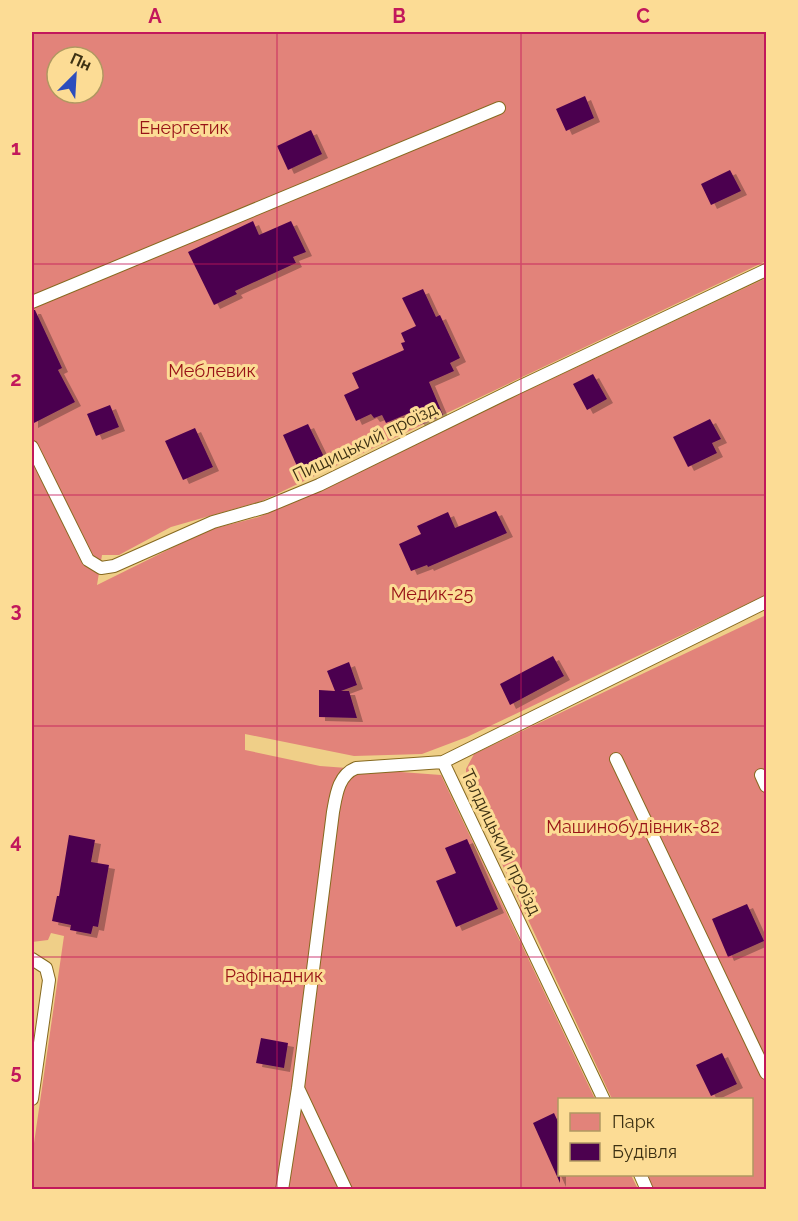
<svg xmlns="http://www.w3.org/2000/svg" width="798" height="1221" font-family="Raleway,sans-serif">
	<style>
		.green { fill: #e2837a; fill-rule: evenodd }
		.building { fill: #4c014f; filter: url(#shadow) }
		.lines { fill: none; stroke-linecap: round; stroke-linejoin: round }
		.lane-casing { stroke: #86691f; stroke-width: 14 }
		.lane { stroke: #fff; stroke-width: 12 }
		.grid { fill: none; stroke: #c2185b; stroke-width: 1.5; stroke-opacity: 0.55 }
		.labels { text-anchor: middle; stroke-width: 6; stroke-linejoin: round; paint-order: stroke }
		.park-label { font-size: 18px; fill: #981317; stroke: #fcdc95 }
		.street-label { font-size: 18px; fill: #3d3113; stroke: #fcdc95 }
		.neatline { fill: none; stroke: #c2185b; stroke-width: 2 }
		.grid-label { font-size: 20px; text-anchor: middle; font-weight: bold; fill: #c2185b }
	</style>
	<defs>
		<filter id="shadow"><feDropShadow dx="6" dy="4" stdDeviation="0" flood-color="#0004"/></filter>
	</defs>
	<rect width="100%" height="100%" fill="#efcf88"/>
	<!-- green -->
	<path class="green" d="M 32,32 L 766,32 L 766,261 L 262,501 L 171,527 L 119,555 L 102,555 L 97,585 L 208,530 L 259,517 L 766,278 L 766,595 L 467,737 L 422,754 L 354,756 L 245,734 L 245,750 L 320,766 L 441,775 L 595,1099 L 560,1100 L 560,1174 L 631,1175 L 638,1189 L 32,1189 L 32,1157 L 64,936 L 51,933 L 48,940 L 32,942 ZM 57,57 L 93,57 L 93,93 L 57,93 Z
		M 766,615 L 766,1189 L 654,1189 L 647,1175 L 752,1174 L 752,1100 L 612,1099 L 466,787 L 466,769 L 474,754 Z"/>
	<!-- building -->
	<path class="building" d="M 585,96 L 594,118 L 566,131 L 556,109 Z
		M 311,130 L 322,154 L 288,170 L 277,146 Z
		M 730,170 L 741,191 L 711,205 L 701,184 Z
		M 253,221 L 259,235 L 291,221 L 306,252 L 293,257 L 296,263 L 235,291 L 237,294 L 214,305 L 188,252 Z
		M 423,289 L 436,317 L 440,315 L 460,358 L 450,363 L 454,371 L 429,382 L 443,415 L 420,425 L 414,411 L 386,423 L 382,415 L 374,418 L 371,414 L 356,421 L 344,395 L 359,388 L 352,373 L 404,350 L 401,343 L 405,342 L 401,333 L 416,326 L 402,298 Z
		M 32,310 L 35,310 L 62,368 L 58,370 L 75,402 L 32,424 Z
		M 593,374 L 607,399 L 587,410 L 573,384 Z
		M 110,405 L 119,427 L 96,436 L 87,414 Z
		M 710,419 L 721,439 L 712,443 L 717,453 L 688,467 L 673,437 Z
		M 308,424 L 327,463 L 301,475 L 283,435 Z
		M 195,428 L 213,467 L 183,480 L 165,441 Z
		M 496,511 L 507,533 L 428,567 L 427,565 L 411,571 L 399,544 L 421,534 L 417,526 L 448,512 L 455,528 Z
		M 553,656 L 564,676 L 510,705 L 500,684 Z
		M 349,662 L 357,685 L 341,691 L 349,691 L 357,718 L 319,717 L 319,690 L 335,691 L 327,671 Z
		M 69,835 L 95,840 L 91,862 L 109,865 L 98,927 L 93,926 L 91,934 L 70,930 L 71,925 L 52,921 L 57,896 L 59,896 Z
		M 467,839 L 498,909 L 456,927 L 436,881 L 456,873 L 445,848 Z
		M 747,904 L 764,941 L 728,957 L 712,919 Z
		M 261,1038 L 288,1043 L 284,1068 L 256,1063 Z
		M 722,1053 L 737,1084 L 711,1096 L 696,1065 Z
		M 554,1113 L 560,1126 L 560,1183 L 533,1123 Z"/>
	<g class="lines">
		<defs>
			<path id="lane" d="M 32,302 L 499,108
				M 32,447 L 88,560 L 101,568 L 114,566 L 213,522 L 266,507 L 319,485 L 517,388 L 766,270
				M 616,759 L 766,1073
				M 761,775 L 766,786
				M 32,959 L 46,968 L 49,980 L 32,1099
				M 298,1088 L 346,1190
				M 604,1100 L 443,762 L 766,602
				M 640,1174 L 647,1190
				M 282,1190 L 298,1088 L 333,812 C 336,796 338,775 356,768 L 443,762"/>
		</defs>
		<!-- lane casing -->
		<use href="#lane" class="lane-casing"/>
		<!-- lane -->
		<use href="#lane" class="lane"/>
	</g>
	<!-- grid -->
	<path class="grid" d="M 277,32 L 277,1190M 521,32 L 521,1190M 32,264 L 766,264M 32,495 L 766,495M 32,726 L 766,726M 32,957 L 766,957"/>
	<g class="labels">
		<!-- park labels -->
		<g class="park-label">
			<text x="184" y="134">Енергетик</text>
			<text x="212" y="377">Меблевик</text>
			<text x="432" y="600">Медик-25</text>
			<text x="633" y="833">Машинобудівник-82</text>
			<text x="274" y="982">Рафінадник</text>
		</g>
		<!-- street labels -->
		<g class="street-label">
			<text transform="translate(365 442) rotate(-26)" y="6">Пищицький проїзд</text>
			<text transform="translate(501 842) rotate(64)" y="6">Талдицький проїзд</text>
		</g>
	</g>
	<!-- border -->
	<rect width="798" height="1221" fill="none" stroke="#fcdc95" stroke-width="66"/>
	<!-- legend -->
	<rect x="558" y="1098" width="195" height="78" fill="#fcdc95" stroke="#b09861" stroke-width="1.5"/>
	<rect x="570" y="1113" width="30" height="18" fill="#e2837a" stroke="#b09861" stroke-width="1.5"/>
	<text x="612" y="1128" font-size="18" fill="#3d3113">Парк</text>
	<rect x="570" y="1143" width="30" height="18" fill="#4c014f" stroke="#b09861" stroke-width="1.5"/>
	<text x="612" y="1158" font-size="18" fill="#3d3113">Будівля</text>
	<!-- north arrow -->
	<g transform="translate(75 75) rotate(24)"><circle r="28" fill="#fcdc95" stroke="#b09861" stroke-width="1.5"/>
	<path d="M0-4.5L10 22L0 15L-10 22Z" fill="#2c4dbd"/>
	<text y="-9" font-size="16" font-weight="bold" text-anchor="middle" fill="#3d3113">Пн</text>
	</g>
	<rect x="33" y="33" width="732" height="1155" class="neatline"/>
	<g class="grid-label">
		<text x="155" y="23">A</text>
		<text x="399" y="23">B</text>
		<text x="643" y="23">C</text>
		<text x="16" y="155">1</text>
		<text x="16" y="386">2</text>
		<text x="16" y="617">3</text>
		<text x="16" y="848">4</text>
		<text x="16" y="1079">5</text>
	</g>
</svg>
